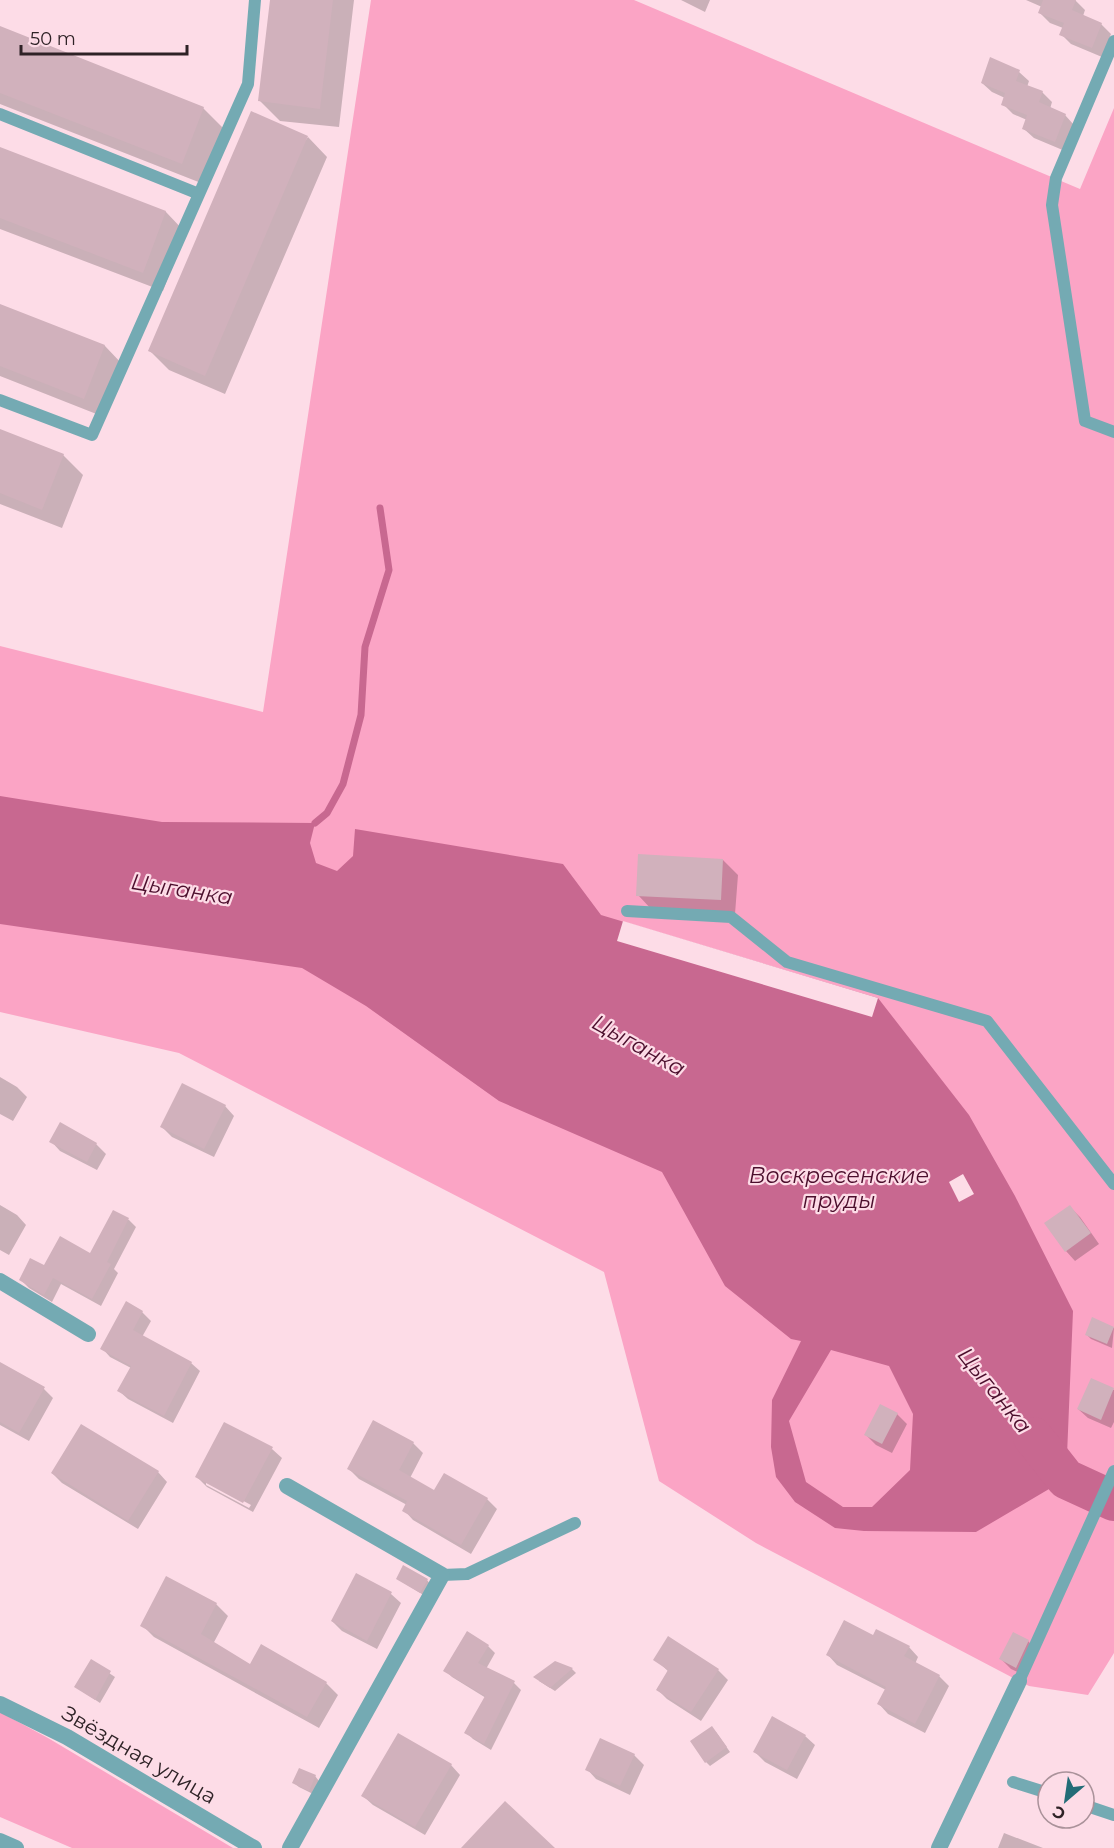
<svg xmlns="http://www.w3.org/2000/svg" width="1114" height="1848" font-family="Montserrat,sans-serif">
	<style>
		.green { fill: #fba4c5 }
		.water { fill: #c86890; fill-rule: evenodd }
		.pier { fill: #fddce7 }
		.shadow { fill: #0003; fill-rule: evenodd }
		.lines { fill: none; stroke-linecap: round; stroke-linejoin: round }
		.stream { stroke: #c86890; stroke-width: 7 }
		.river { stroke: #c86890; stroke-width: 40 }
		.building { fill: #d1b1bc }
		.service { stroke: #74aab3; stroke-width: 12 }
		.minor { stroke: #74aab3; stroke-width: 16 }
		.tertiary { stroke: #74aab3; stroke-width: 16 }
		.labels { text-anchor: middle; stroke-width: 4.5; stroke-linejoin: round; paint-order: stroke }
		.street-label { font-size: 21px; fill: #2e2226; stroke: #fddce7 }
		.water-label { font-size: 22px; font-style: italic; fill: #4b0e2c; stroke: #fddce7 }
	</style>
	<rect width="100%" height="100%" fill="#fddce7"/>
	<!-- green -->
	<path class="green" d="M 371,0 L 634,0 L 1080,189 L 1114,108 L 1114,1653 L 1088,1695 L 1029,1686 L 1019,1681 L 756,1543 L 659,1481 L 604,1272 L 179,1053 L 0,1012 L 0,646 L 263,712 Z
		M 0,1712 L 48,1738 L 233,1848 L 72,1848 L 0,1817 Z"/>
	<!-- water -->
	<path class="water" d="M 0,796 L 162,822 L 315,823 L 310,843 L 316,863 L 337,871 L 353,856 L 355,829 L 563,864 L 601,915 L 878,998 L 969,1115 L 1015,1196 L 1073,1311 L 1066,1479 L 976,1532 L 864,1531 L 835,1528 L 795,1502 L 776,1477 L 771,1447 L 772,1400 L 801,1341 L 791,1339 L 725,1286 L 662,1172 L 499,1101 L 366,1006 L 302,968 L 0,924 ZM 831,1350 L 889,1366 L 913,1414 L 910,1470 L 872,1507 L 843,1507 L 806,1482 L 789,1421 Z"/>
	<!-- pier -->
	<path class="pier" d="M 623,921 L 878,998 L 872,1017 L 617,941 Z
		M 963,1174 L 974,1194 L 959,1202 L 949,1182 Z"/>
	<!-- shadow -->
	<path class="shadow" d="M 271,0 L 354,0 L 339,127 L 280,121 L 260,101 Z
		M 681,0 L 710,0 L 705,12 Z
		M 1026,0 L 1075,0 L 1085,10 L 1083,16 L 1101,24 L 1111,34 L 1102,57 L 1071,44 L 1061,34 L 1063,28 L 1050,23 L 1040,13 L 1042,7 Z
		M 0,28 L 203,108 L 223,128 L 201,183 L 0,104 Z
		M 1019,72 L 1029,81 L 1027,87 L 1042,92 L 1052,102 L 1050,109 L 1065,115 L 1074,125 L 1065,151 L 1034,138 L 1024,129 L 1027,120 L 1013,114 L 1003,104 L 1005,98 L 992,92 L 982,83 Z
		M 308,137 L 327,157 L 225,394 L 169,370 L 150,351 Z
		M 0,149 L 166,212 L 185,232 L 163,291 L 0,229 Z
		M 0,306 L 105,346 L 124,366 L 104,417 L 0,376 Z
		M 0,431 L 63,455 L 83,475 L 62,528 L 0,504 Z
		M 723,860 L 738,875 L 735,914 L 652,910 L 638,895 Z
		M 0,1077 L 17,1087 L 27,1097 L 13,1121 L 0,1114 Z
		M 225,1106 L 234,1116 L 214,1157 L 172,1137 L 162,1127 Z
		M 51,1141 L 96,1144 L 106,1154 L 97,1170 L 60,1151 Z
		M 0,1205 L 17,1215 L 26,1225 L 9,1255 L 0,1250 Z
		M 1070,1207 L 1080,1217 L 1099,1244 L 1075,1261 L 1066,1251 Z
		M 114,1212 L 129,1220 L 136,1227 L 114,1269 L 118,1273 L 101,1306 L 61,1284 L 52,1302 L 29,1288 L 21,1280 L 45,1267 L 91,1255 Z
		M 142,1312 L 151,1321 L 142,1337 L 191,1363 L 200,1371 L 173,1423 L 128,1399 L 119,1391 L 131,1368 L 110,1357 L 102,1348 Z
		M 1093,1319 L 1114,1328 L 1112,1348 L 1091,1339 L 1086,1334 Z
		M 0,1366 L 44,1389 L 53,1398 L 29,1441 L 0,1425 Z
		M 1091,1380 L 1114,1390 L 1114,1422 L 1111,1428 L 1088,1418 L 1078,1409 Z
		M 897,1414 L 907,1424 L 892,1453 L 876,1445 L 866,1435 Z
		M 374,1422 L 413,1443 L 423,1453 L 410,1478 L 434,1492 L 487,1499 L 497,1509 L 471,1554 L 413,1520 L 404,1510 L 407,1505 L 359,1479 L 349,1469 Z
		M 272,1449 L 282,1458 L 253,1512 L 207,1487 L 197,1477 ZM 206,1481 L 251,1505 L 249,1508 L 206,1485 Z
		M 158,1472 L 167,1482 L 138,1529 L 62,1483 L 52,1473 Z
		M 356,1575 L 391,1594 L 401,1603 L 377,1649 L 342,1631 L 332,1621 Z
		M 398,1579 L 427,1580 L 431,1585 L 425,1596 Z
		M 216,1604 L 228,1616 L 213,1644 L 250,1666 L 326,1683 L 338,1695 L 319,1728 L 154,1637 L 142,1625 Z
		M 874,1637 L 909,1647 L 918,1657 L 915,1664 L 939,1676 L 949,1686 L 925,1733 L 888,1714 L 879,1704 L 886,1690 L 837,1665 L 828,1655 Z
		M 1028,1641 L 1037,1651 L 1026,1676 L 1011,1669 L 1001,1659 Z
		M 488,1646 L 495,1653 L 486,1669 L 514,1683 L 521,1690 L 491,1750 L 473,1739 L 466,1732 L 486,1698 L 452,1677 L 445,1670 Z
		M 655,1659 L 718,1670 L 728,1680 L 701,1721 L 667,1699 L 657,1689 L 669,1672 Z
		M 91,1661 L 115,1677 L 100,1703 L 76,1687 Z
		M 555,1662 L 572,1669 L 576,1673 L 555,1691 L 539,1681 Z
		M 716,1732 L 730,1752 L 710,1766 L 706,1762 Z
		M 805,1736 L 815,1745 L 797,1779 L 765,1762 L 755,1752 Z
		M 634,1755 L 644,1765 L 630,1795 L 596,1779 L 587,1769 Z
		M 451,1765 L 460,1775 L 425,1835 L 373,1805 L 363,1796 Z
		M 315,1776 L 319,1781 L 313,1794 L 299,1787 L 294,1783 Z
		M 1004,1833 L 1043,1848 L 998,1848 Z"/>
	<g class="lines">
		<!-- stream -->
		<path class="stream" d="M 315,823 L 327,813 L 343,784 L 361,715 L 365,647 L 389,570 L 380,508"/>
		<!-- river -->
		<path class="river" d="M 1033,1437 L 1066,1479 L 1114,1501"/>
	</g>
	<!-- building -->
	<path class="building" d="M 270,0 L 333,0 L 320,109 L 258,101 Z
		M 1043,0 L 1076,0 L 1072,10 L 1102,23 L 1092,48 L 1059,35 L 1064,23 L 1038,13 Z
		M 0,26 L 204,107 L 182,164 L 0,93 Z
		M 990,57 L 1020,70 L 1016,81 L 1043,91 L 1039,102 L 1066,114 L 1055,142 L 1022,129 L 1027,115 L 1001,105 L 1005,93 L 981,83 Z
		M 251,111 L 308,136 L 205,376 L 148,351 Z
		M 0,147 L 166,211 L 143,273 L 0,218 Z
		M 0,304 L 105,345 L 84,399 L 0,366 Z
		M 0,429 L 64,454 L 42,510 L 0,493 Z
		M 638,854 L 723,859 L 721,900 L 636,896 Z
		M 182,1083 L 226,1105 L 204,1149 L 160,1127 Z
		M 60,1122 L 97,1143 L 87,1162 L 49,1142 Z
		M 1070,1205 L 1091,1233 L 1065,1252 L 1044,1223 Z
		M 113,1210 L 129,1218 L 107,1262 L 111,1264 L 92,1299 L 53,1278 L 44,1295 L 19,1280 L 30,1258 L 44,1265 L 60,1236 L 90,1253 Z
		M 126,1301 L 143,1311 L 133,1330 L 192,1362 L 164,1416 L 117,1391 L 131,1366 L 100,1349 Z
		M 1092,1317 L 1114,1327 L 1107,1344 L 1085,1335 Z
		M 0,1362 L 45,1387 L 19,1433 L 0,1422 Z
		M 1091,1378 L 1114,1388 L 1101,1420 L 1077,1409 Z
		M 880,1404 L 898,1413 L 882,1444 L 864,1435 Z
		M 373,1420 L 414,1442 L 399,1470 L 434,1490 L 444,1473 L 488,1498 L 461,1545 L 402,1511 L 407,1501 L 347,1469 Z
		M 224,1422 L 273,1447 L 243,1503 L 195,1477 Z
		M 81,1424 L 159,1471 L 128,1521 L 51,1473 Z
		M 403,1565 L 428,1579 L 420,1593 L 396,1579 Z
		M 356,1573 L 392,1592 L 367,1641 L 331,1621 Z
		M 166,1576 L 217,1603 L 201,1634 L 250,1664 L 261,1644 L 327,1682 L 307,1717 L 140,1626 Z
		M 844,1620 L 873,1635 L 876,1629 L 910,1646 L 904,1656 L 940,1675 L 915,1724 L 877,1704 L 886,1687 L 826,1655 Z
		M 467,1631 L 489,1645 L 478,1663 L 515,1681 L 484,1744 L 464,1733 L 485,1696 L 443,1671 Z
		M 1013,1632 L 1029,1640 L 1016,1668 L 999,1659 Z
		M 668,1636 L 719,1669 L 691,1712 L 656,1690 L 668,1670 L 653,1660 Z
		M 91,1659 L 111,1671 L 95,1700 L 74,1687 Z
		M 555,1661 L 573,1668 L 550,1688 L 533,1677 Z
		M 772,1716 L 806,1735 L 787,1770 L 753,1752 Z
		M 712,1726 L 727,1747 L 705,1763 L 690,1741 Z
		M 398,1733 L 452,1764 L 415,1827 L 361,1796 Z
		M 600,1738 L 635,1754 L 620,1786 L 585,1770 Z
		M 299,1768 L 316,1775 L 309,1791 L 292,1783 Z
		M 505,1801 L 555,1848 L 461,1848 Z"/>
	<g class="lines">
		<!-- service -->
		<path class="service" d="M 1114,41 L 1056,178 L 1052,205 L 1085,421 L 1114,432
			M 0,114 L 199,194
			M 0,400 L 92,435 L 248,84 L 255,0
			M 627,911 L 731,917 L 787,962 L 987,1021 L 1114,1184
			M 442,1575 L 467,1574 L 575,1523
			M 1019,1681 L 1114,1471
			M 1013,1782 L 1048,1793
			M 1084,1805 L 1114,1815"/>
		<!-- minor -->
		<path class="minor" d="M 0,1281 L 88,1334
			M 287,1486 L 442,1575 L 290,1848
			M 0,1841 L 16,1848
			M 939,1848 L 1019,1681"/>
		<!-- tertiary -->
		<path class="tertiary" d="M 0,1704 L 67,1737 L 254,1848"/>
	</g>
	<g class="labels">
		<!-- street labels -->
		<g class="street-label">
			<text transform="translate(139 1755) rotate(30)" y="7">Звёздная улица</text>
		</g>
		<!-- water labels -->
		<g class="water-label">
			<text transform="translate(182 889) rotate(9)" y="8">Цыганка</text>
			<text transform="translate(639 1045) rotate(29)" y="8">Цыганка</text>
			<text x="839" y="1183">Воскресенские<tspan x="839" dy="25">пруды</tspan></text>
			<text transform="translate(995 1390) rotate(51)" y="8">Цыганка</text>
		</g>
	</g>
	<!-- north arrow -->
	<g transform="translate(1066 1800) rotate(209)"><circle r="28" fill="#fddce7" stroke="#aa929a" stroke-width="1.5"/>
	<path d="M0-4.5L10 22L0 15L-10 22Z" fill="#236c77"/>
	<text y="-9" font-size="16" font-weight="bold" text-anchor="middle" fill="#2e2226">С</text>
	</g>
	<!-- scale -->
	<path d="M21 45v9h166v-9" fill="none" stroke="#2e2226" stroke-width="3"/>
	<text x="30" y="45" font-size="18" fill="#2e2226" stroke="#fddce7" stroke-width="4.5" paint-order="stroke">50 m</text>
</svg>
